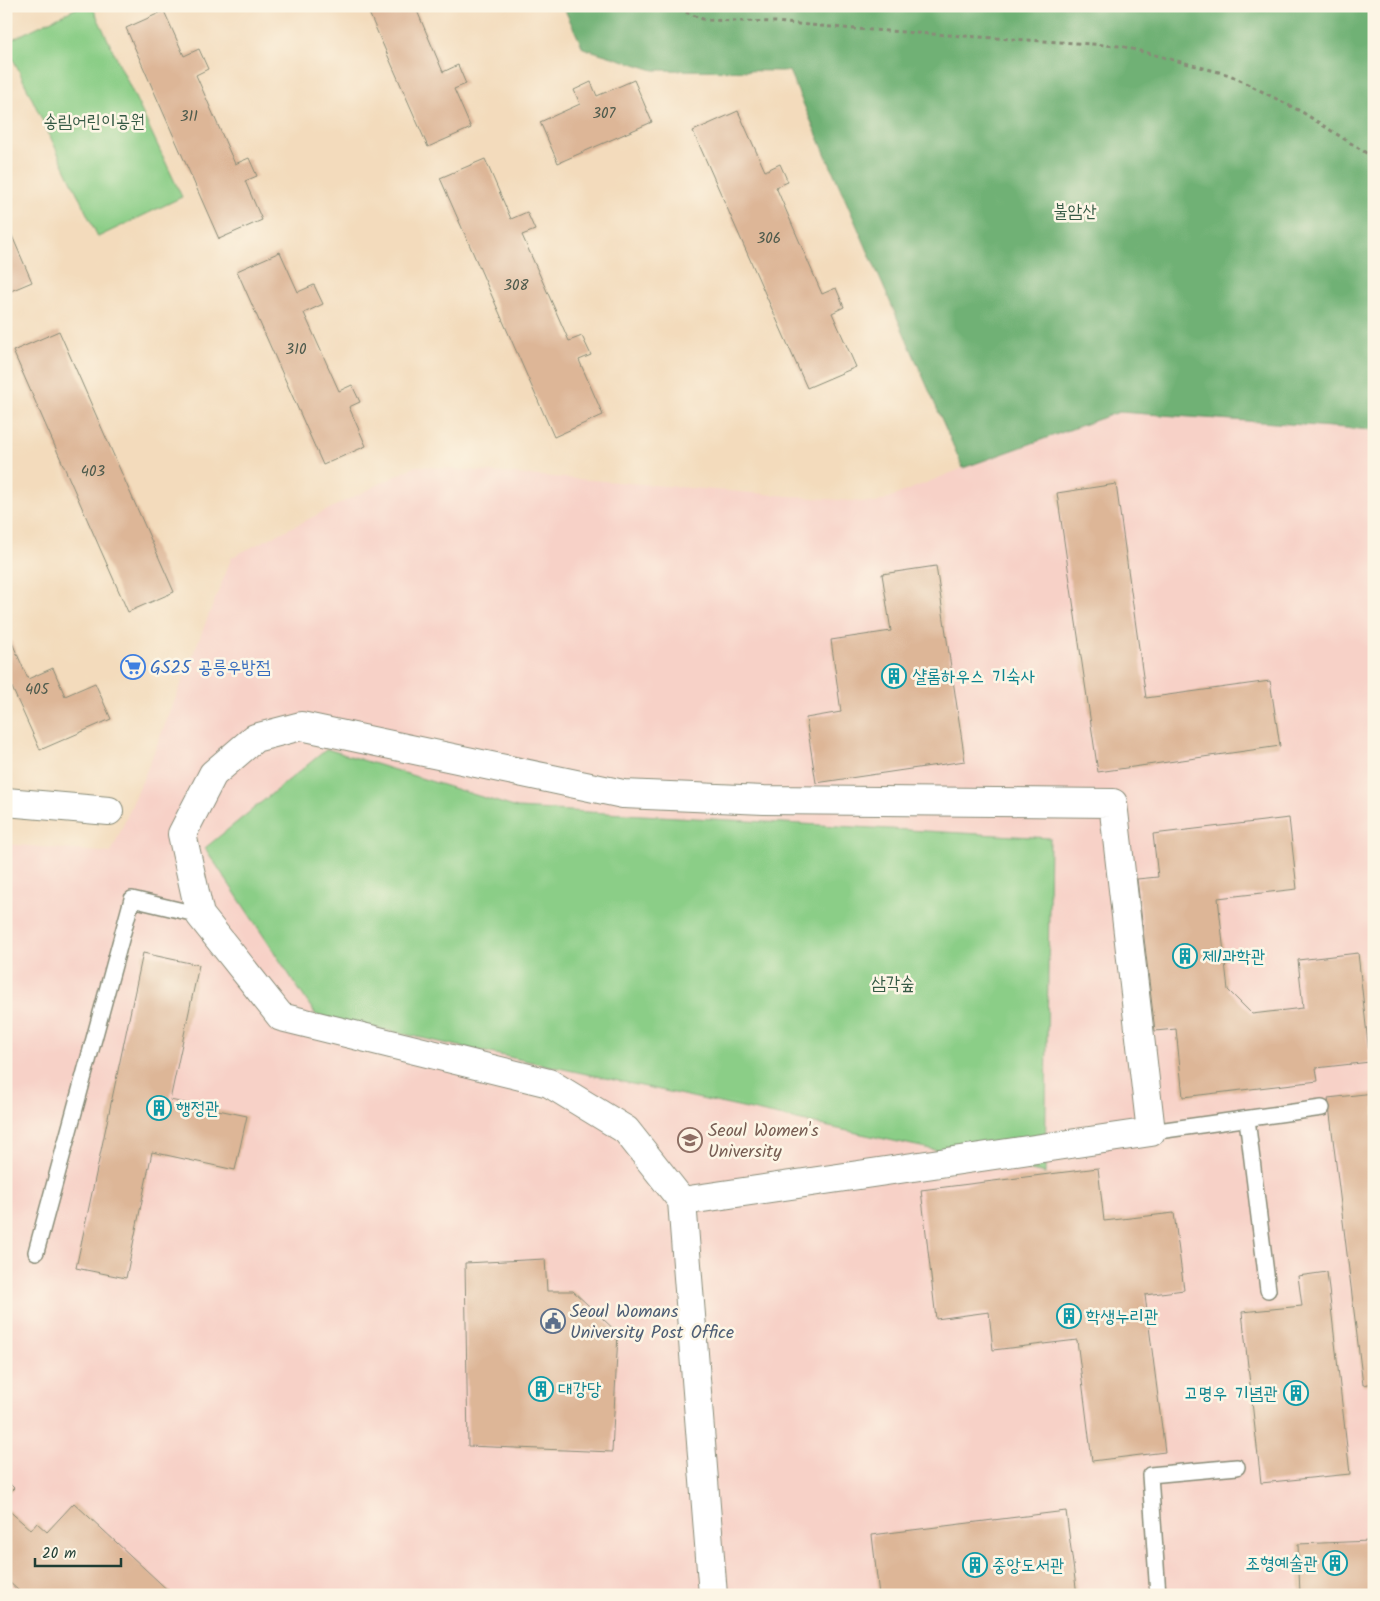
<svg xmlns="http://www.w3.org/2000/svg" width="1380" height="1601" font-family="Kalam,'Poor Story',sans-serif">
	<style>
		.built { fill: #f7d1c7 }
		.green { fill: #8bce87; stroke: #55865e }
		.forest { fill: #70b174; stroke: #487754 }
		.building { fill: #ddb697 }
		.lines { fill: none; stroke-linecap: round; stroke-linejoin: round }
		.service-casing { stroke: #898c78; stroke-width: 18 }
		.minor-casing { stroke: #898c78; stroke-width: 30 }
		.path { stroke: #898c78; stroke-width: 3; stroke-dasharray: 4 4; stroke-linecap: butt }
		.service { stroke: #fff; stroke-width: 15 }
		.minor { stroke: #fff; stroke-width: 28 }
		.labels { text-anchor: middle; stroke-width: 5; stroke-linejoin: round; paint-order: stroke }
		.number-label { font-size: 15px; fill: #4e5b4d }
		.park-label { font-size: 18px; fill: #355a45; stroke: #fcf5e5 }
		.shop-label { font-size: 18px; fill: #366cbe; stroke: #fcf5e5; text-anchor: start }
		.culture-label { font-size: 18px; fill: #0d838f; stroke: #fcf5e5; text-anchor: start }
		.education-label { font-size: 18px; fill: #785e54; stroke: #fcf5e5; text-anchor: start }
		.service-label { font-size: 18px; fill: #4e5e75; stroke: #fcf5e5; text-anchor: start }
	</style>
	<rect width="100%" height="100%" fill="#fcf5e5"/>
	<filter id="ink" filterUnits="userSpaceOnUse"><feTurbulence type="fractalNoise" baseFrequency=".02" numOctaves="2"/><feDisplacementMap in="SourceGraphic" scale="10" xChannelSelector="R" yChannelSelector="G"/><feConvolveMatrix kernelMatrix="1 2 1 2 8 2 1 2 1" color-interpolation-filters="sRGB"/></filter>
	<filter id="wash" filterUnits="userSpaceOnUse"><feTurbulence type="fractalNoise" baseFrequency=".0096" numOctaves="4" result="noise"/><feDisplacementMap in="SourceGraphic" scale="20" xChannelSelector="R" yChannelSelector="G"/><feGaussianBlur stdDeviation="1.12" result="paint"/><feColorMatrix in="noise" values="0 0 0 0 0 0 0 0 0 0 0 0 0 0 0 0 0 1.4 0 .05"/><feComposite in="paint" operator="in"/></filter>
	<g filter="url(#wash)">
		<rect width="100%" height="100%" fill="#f3dbbc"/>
		<!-- built -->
		<path class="built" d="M 1119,412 L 1374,430 L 1374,1595 L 6,1595 L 6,844 L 111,853 L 144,777 L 232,557 L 416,466 L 876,503 L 963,468 Z"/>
		<!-- green -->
		<path class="green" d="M 81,6 L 92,6 L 182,197 L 98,237 L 6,44 L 6,42 Z
			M 327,749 L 517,808 L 1050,838 L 1045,1174 L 316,1015 L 205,848 Z"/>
		<!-- forest -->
		<path class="forest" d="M 563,6 L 1374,6 L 1374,430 L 1119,412 L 963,468 L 789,71 L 654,70 L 583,48 Z"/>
		<g id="blocks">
			<!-- building -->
			<path class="building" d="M 366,6 L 415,6 L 443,72 L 458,65 L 466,84 L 454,89 L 471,128 L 428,147 Z
				M 164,11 L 184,56 L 199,49 L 208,69 L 196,75 L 235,164 L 249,158 L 257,176 L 245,181 L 262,220 L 219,239 L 126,28 Z
				M 634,80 L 652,122 L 558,163 L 540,122 L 580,104 L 574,90 L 591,82 L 597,96 Z
				M 738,111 L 765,171 L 780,164 L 788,182 L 776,187 L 822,294 L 836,288 L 844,307 L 832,313 L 856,367 L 807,388 L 693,131 Z
				M 485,159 L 511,219 L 527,212 L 535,230 L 522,235 L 569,341 L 582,336 L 591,355 L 579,360 L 603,415 L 554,437 L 440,178 Z
				M 6,222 L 32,282 L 6,293 Z
				M 280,252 L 298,292 L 314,285 L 323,304 L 304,313 L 339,391 L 352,385 L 360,402 L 349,407 L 366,446 L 323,465 L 237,271 Z
				M 59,331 L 174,592 L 128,612 L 13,351 Z
				M 1116,484 L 1146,698 L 1270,681 L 1280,746 L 1098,772 L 1057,493 Z
				M 936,566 L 965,761 L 816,783 L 806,718 L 841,712 L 831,640 L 891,631 L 882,574 Z
				M 6,629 L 28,679 L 53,668 L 65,696 L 95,683 L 111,719 L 40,750 L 9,681 L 6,682 Z
				M 1289,818 L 1297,889 L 1218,898 L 1228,990 L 1252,1014 L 1303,1008 L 1298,960 L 1358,953 L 1370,1062 L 1316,1068 L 1318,1081 L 1183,1097 L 1176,1029 L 1155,1031 L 1137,879 L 1158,877 L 1153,834 Z
				M 143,953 L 199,965 L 170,1100 L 247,1116 L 235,1170 L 152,1152 L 126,1278 L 76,1268 Z
				M 1374,1093 L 1374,1383 L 1363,1385 L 1328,1098 Z
				M 1098,1168 L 1104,1221 L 1174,1213 L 1184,1290 L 1145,1295 L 1165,1452 L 1092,1461 L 1077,1340 L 993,1350 L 989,1312 L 936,1319 L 921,1190 Z
				M 545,1259 L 547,1291 L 573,1291 L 618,1333 L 612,1452 L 468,1446 L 465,1263 Z
				M 1327,1272 L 1350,1474 L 1261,1483 L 1242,1312 L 1302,1306 L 1298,1276 Z
				M 6,1480 L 14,1488 L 6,1496 Z
				M 74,1503 L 173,1595 L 17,1595 L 20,1592 L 6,1579 L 6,1508 L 31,1530 L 37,1523 L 47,1532 Z
				M 1066,1511 L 1077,1595 L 879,1595 L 872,1535 Z
				M 1370,1541 L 1374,1595 L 1300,1595 L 1298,1544 Z"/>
		</g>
	</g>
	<g filter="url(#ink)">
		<use href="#blocks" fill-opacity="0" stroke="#898c78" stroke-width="1"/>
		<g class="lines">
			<defs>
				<path id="service" d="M 1247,1119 L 1268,1290
					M 1151,1132 L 1322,1108
					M 36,1252 L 132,899 L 200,915
					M 1158,1595 L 1150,1475 L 1237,1467"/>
				<path id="minor" d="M 6,802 L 109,811
					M 682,1201 L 1151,1132 L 1113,803 L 764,800 L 623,794 L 301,726 L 255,738 L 213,774 L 182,834 L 200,915 L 281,1017 L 549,1083 L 626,1130 L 682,1201 L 713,1595"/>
			</defs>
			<!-- service casing -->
			<use href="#service" class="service-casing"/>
			<!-- minor casing -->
			<use href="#minor" class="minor-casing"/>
			<!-- path -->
			<path class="path" d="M 671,6 L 705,20 L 775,22 L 855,29 L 1121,46 L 1230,75 L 1302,112 L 1374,158"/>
			<!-- service -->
			<use href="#service" class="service"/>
			<!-- minor -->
			<use href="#minor" class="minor"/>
		</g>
	</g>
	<!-- icons -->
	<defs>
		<symbol id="supermarket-ring" viewBox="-11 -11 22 22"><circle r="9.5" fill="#fcf5e5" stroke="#3f7fe0" stroke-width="1.5"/><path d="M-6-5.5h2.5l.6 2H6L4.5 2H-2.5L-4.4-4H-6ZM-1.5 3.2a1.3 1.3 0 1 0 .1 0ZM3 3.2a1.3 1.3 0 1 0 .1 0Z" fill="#3f7fe0"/></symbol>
		<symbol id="building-ring" viewBox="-11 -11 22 22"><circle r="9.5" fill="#fcf5e5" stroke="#0f9aa8" stroke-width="1.5"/><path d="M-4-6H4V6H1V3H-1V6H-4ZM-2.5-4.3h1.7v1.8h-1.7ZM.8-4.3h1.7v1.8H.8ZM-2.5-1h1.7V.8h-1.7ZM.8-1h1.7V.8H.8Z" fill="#0f9aa8"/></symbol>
		<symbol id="university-ring" viewBox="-11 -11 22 22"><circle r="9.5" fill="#fcf5e5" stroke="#8d6e63" stroke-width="1.5"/><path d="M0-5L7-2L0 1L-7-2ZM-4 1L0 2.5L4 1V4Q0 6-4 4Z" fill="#8d6e63"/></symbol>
		<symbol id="civic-ring" viewBox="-11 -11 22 22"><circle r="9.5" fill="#fcf5e5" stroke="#5c6f8a" stroke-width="1.5"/><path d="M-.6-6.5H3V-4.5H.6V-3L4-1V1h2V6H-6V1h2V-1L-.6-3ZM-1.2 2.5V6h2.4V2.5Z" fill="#5c6f8a"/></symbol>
	</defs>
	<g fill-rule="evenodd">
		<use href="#supermarket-ring" x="119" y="653" width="28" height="28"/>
		<use href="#building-ring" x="880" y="662" width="28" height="28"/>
		<use href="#building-ring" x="1171" y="942" width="28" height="28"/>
		<use href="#building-ring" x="145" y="1094" width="28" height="28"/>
		<use href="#university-ring" x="676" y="1126" width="28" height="28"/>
		<use href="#building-ring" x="1055" y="1302" width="28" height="28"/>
		<use href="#civic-ring" x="539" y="1307" width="28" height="28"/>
		<use href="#building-ring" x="527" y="1375" width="28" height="28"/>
		<use href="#building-ring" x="1282" y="1379" width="28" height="28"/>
		<use href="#building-ring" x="1321" y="1549" width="28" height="28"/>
		<use href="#building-ring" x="961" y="1551" width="28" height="28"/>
	</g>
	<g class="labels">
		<!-- number labels -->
		<g class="number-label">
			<text x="604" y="118">307</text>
			<text x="189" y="121">311</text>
			<text x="769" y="243">306</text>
			<text x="516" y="290">308</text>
			<text x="296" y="354">310</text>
			<text x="93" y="476">403</text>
			<text x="37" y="694">405</text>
		</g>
		<!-- park labels -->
		<g class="park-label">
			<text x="94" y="127">송림어린이공원</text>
			<text x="1075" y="217">불암산</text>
			<text x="893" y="989">삼각숲</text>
		</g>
		<!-- shop labels -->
		<g class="shop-label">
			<text x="150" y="673">GS25 공릉우방점</text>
		</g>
		<!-- culture labels -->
		<g class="culture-label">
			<text x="912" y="682">샬롬하우스 기숙사</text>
			<text x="1202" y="962">제1과학관</text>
			<text x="176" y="1114">행정관</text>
			<text x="1086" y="1322">학생누리관</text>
			<text x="558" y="1395">대강당</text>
			<text x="1278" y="1399" text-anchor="end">고명우 기념관</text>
			<text x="1318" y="1569" text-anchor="end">조형예술관</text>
			<text x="992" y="1571">중앙도서관</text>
		</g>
		<!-- education labels -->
		<g class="education-label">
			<text x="708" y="1136">Seoul Women's<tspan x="708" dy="21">University</tspan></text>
		</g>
		<!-- service labels -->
		<g class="service-label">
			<text x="570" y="1317">Seoul Womans<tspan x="570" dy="21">University Post Office</tspan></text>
		</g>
	</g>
	<!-- margin -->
	<rect width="1380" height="1601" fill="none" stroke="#fcf5e5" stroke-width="25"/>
	<!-- scale -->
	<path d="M35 1558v8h86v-8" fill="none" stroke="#1f3d34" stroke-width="2.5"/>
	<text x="42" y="1558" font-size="15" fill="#1f3d34" stroke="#fcf5e5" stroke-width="4" paint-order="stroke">20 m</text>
</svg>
